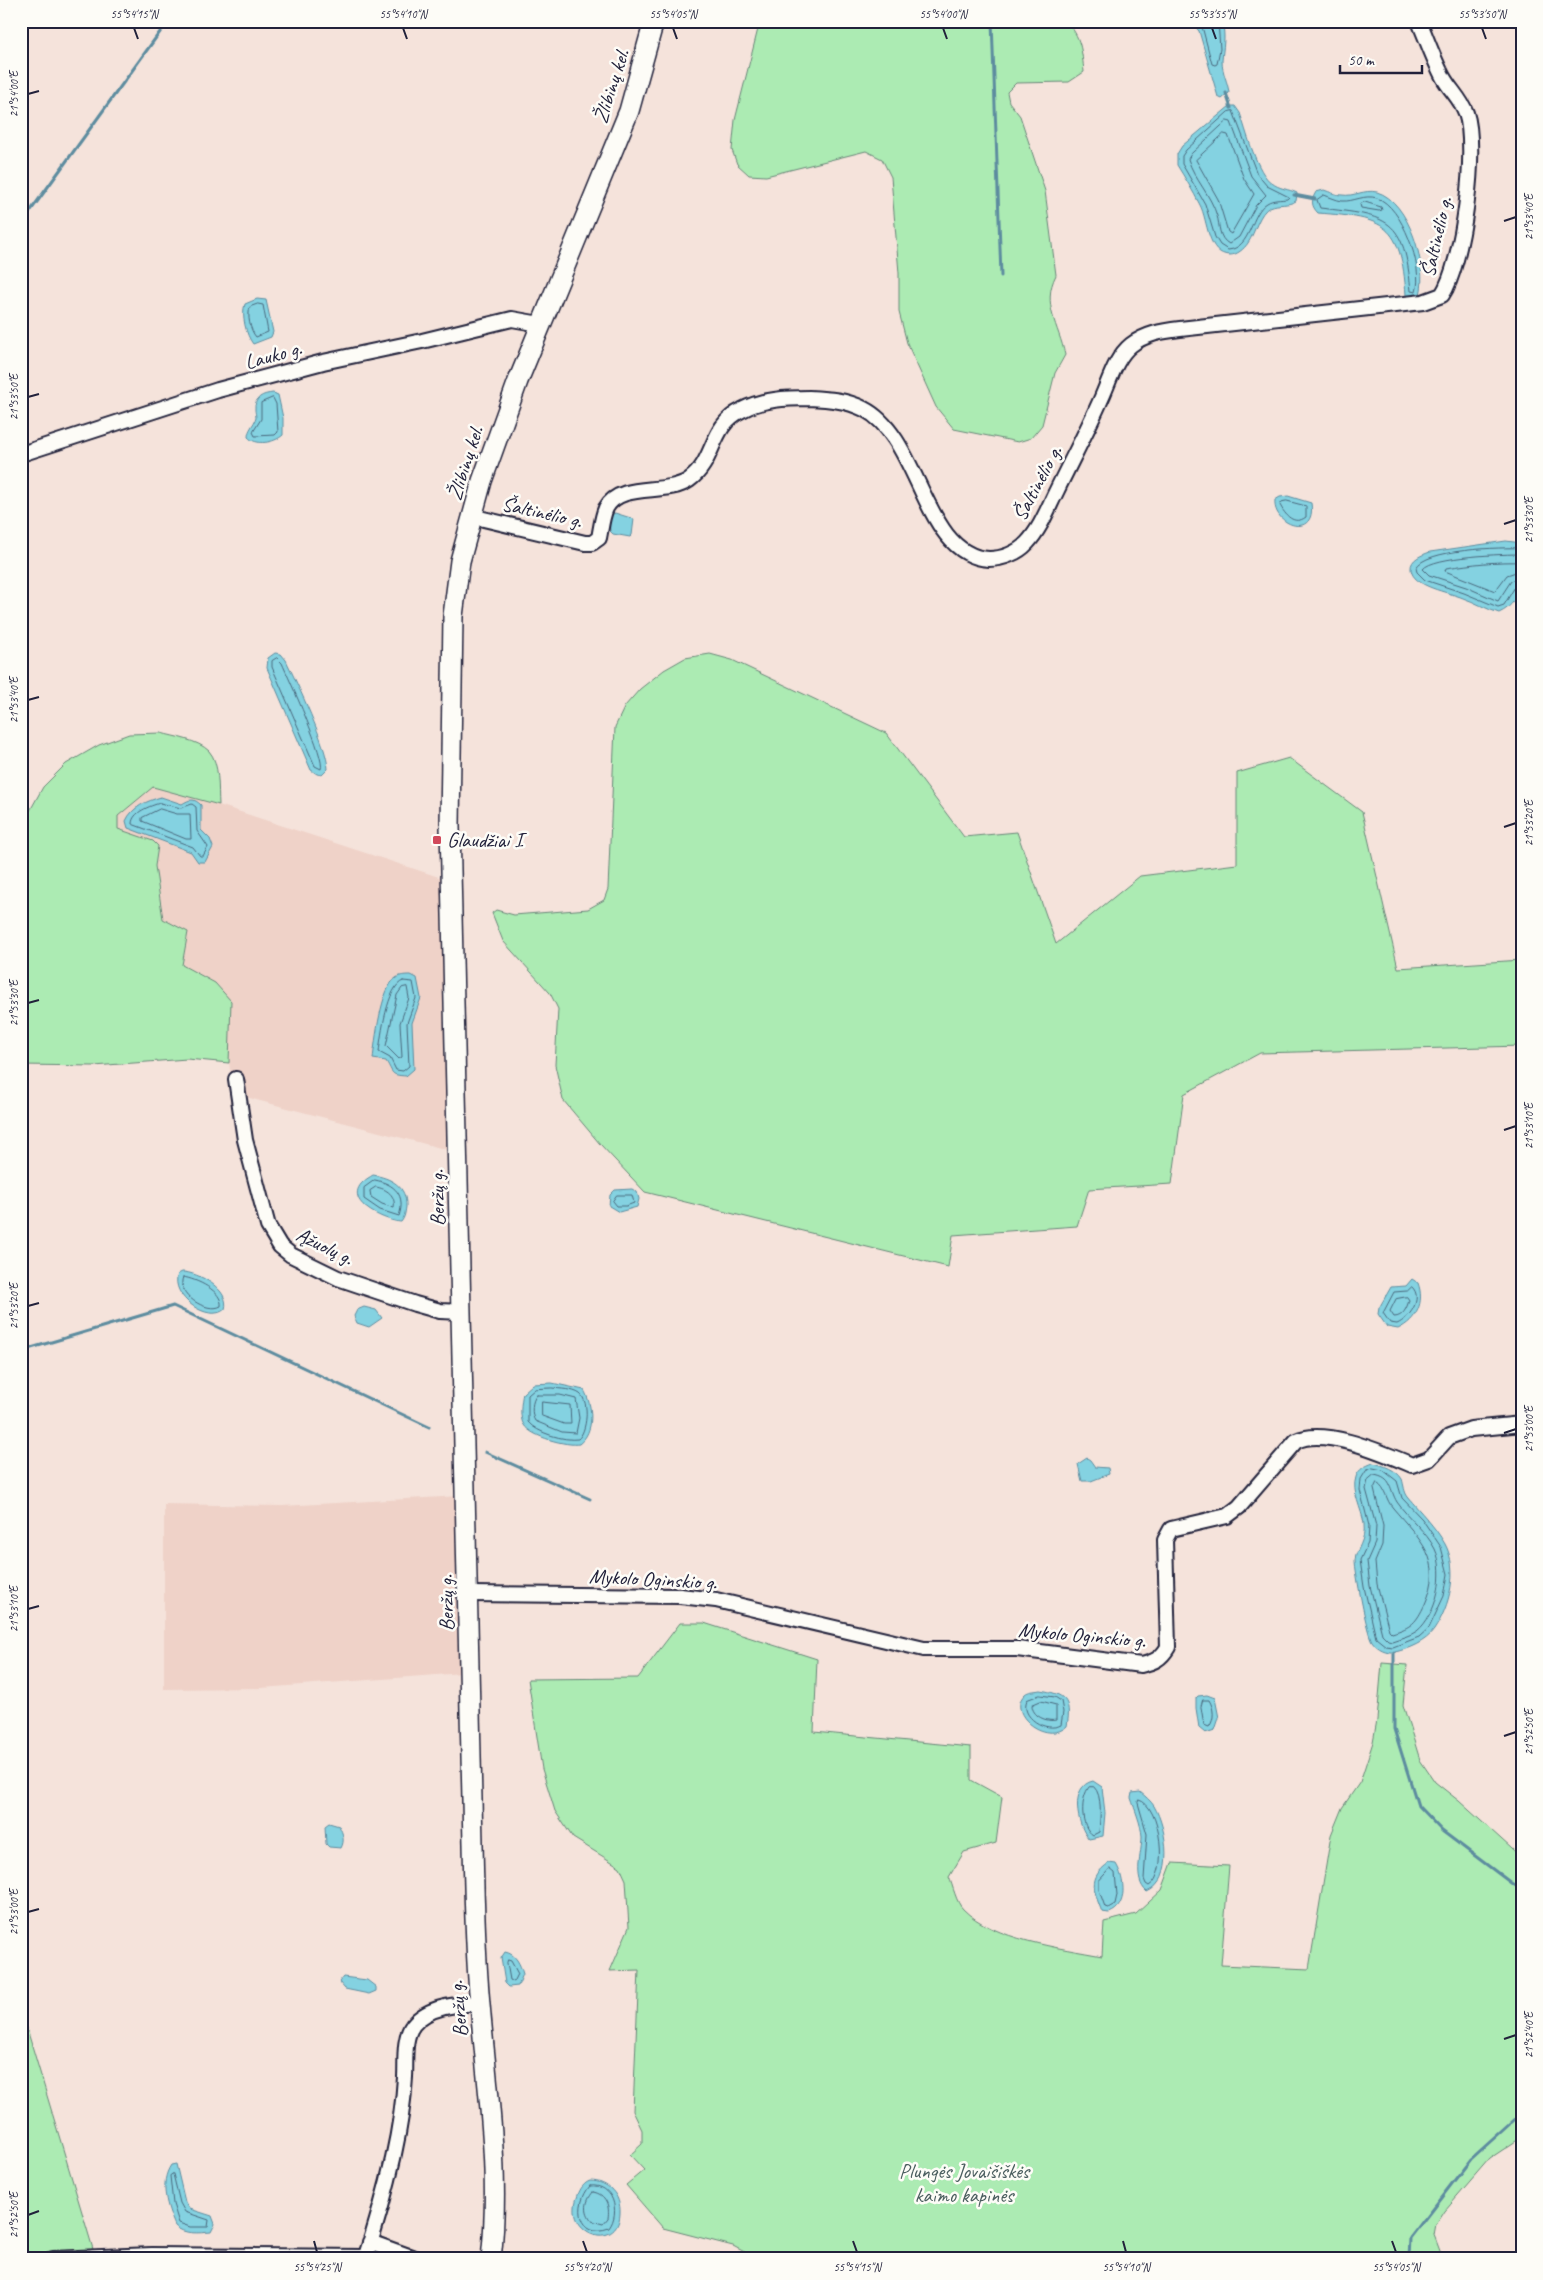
<svg xmlns="http://www.w3.org/2000/svg" width="1543" height="2280" font-family="Caveat,sans-serif">
	<style>
		.built { fill: #efd2c8 }
		.green { fill: #acebb3; stroke: #678677 }
		.water { fill: #84d2e1; stroke: #5d8c9f }
		.lines { fill: none; stroke-linecap: round; stroke-linejoin: round }
		.shore { stroke: #49687d; stroke-width: 1 }
		.stream { stroke: #5d8c9f; stroke-width: 3 }
		.minor-casing { stroke: #22223b; stroke-width: 18 }
		.secondary-casing { stroke: #22223b; stroke-width: 22 }
		.minor { stroke: #fdfcf7; stroke-width: 14 }
		.secondary { stroke: #fdfcf7; stroke-width: 19 }
		.ticks { fill: none; stroke: #22223b; stroke-width: 2 }
		.poi-dot { fill: #d1495b; stroke: #fdfcf7; stroke-width: 2 }
		.labels { text-anchor: middle; stroke-width: 5; stroke-linejoin: round; paint-order: stroke }
		.street-label { font-size: 21px; fill: #22223b; stroke: #fdfcf7 }
		.poi-label { font-size: 21px; fill: #22223b; stroke: #fdfcf7; text-anchor: start }
		.park-label { font-size: 21px; fill: #4b5e5f; stroke: #fdfcf7 }
		.neatline { fill: none; stroke: #22223b; stroke-width: 2 }
		.ticks-label { font-size: 12px; text-anchor: middle; fill: #22223b }
	</style>
	<rect width="100%" height="100%" fill="#f5e3db"/>
	<filter id="ink" filterUnits="userSpaceOnUse"><feTurbulence type="fractalNoise" baseFrequency=".02" numOctaves="2"/><feDisplacementMap in="SourceGraphic" scale="10" xChannelSelector="R" yChannelSelector="G"/><feConvolveMatrix kernelMatrix="1 2 1 2 8 2 1 2 1" color-interpolation-filters="sRGB"/></filter>
	<g filter="url(#ink)">
		<!-- built -->
		<path class="built" d="M 153,787 L 219,805 L 442,878 L 452,1151 L 234,1094 L 229,1063 L 230,1001 L 215,983 L 182,965 L 188,932 L 163,919 L 155,866 L 158,846 L 118,829 L 118,816 Z
			M 460,1496 L 463,1673 L 261,1688 L 164,1689 L 164,1504 L 282,1506 Z"/>
		<!-- green -->
		<path class="green" d="M 760,21 L 1066,21 C 1081,36 1082,52 1084,72 L 1069,82 L 1016,83 L 1007,92 L 1009,102 L 1020,116 L 1045,191 L 1056,275 C 1041,304 1059,326 1065,355 L 1055,373 L 1042,425 L 1031,438 L 1018,442 L 954,429 L 936,407 L 907,343 L 899,312 L 899,273 L 891,177 L 882,159 L 866,151 L 766,176 L 749,175 L 737,164 L 732,150 L 735,120 Z
			M 710,654 L 732,660 L 886,733 L 964,837 L 1017,832 L 1056,944 L 1140,876 L 1237,864 L 1237,773 L 1289,758 L 1362,812 L 1398,968 L 1522,960 L 1522,1046 L 1260,1053 L 1184,1094 L 1172,1184 L 1089,1189 L 1077,1226 L 953,1235 L 948,1267 L 645,1192 L 600,1144 L 563,1100 L 555,1065 L 558,1009 L 550,993 L 503,941 L 492,913 L 496,910 L 514,915 L 588,909 L 604,900 L 608,889 L 615,727 L 625,706 L 640,689 L 664,670 L 685,658 Z
			M 161,733 C 175,737 198,740 209,751 C 220,763 218,789 219,805 L 153,787 L 118,816 L 118,829 L 153,841 L 158,846 L 155,866 L 163,919 L 188,932 L 182,965 L 215,983 L 231,1001 L 229,1063 L 187,1059 L 94,1066 L 21,1065 L 21,827 L 43,787 L 66,764 L 99,745 L 129,734 Z
			M 680,1623 L 704,1623 L 817,1659 L 814,1732 L 971,1747 L 971,1780 L 1002,1797 L 996,1843 L 964,1852 L 949,1877 C 953,1886 956,1902 963,1909 C 993,1940 1061,1948 1102,1956 L 1104,1922 L 1136,1914 L 1162,1890 L 1172,1863 L 1229,1866 L 1221,1965 L 1309,1969 L 1331,1835 L 1342,1808 L 1360,1782 L 1373,1742 L 1377,1720 L 1382,1663 L 1407,1665 L 1403,1705 L 1420,1760 L 1435,1782 L 1459,1801 L 1522,1858 L 1522,2137 L 1489,2159 L 1445,2210 L 1436,2224 L 1434,2235 L 1443,2259 L 758,2259 L 733,2246 L 663,2228 L 626,2185 L 644,2170 L 630,2155 L 642,2144 L 642,2130 L 633,2111 L 639,1970 L 610,1971 L 629,1927 L 626,1880 L 620,1867 L 573,1838 L 555,1811 L 542,1769 L 528,1679 L 638,1678 Z
			M 21,2009 L 93,2249 L 34,2259 L 21,2259 Z"/>
		<!-- water -->
		<path class="water" d="M 1190,21 L 1222,21 C 1226,37 1223,47 1222,61 C 1222,73 1228,82 1229,93 L 1222,99 L 1218,97 L 1199,31 Z
			M 1230,106 L 1235,106 L 1240,113 C 1246,130 1257,174 1272,183 C 1279,189 1289,189 1297,193 L 1296,201 C 1288,206 1279,203 1270,207 C 1259,212 1255,233 1248,243 C 1244,249 1237,255 1230,255 C 1207,255 1208,220 1200,205 C 1193,191 1185,178 1177,165 L 1177,154 L 1182,146 Z
			M 1324,190 C 1330,192 1336,195 1342,195 C 1354,197 1364,189 1377,192 C 1409,201 1428,266 1420,295 L 1408,299 L 1406,295 C 1401,224 1386,218 1318,213 C 1311,206 1311,200 1316,192 Z
			M 257,299 L 266,300 L 273,332 L 271,337 L 253,344 C 246,335 241,315 245,304 Z
			M 273,393 L 278,395 L 283,418 L 283,435 C 274,443 256,446 248,437 C 248,429 254,425 256,418 C 256,416 255,411 255,410 C 254,397 263,394 273,393 Z
			M 1288,496 L 1311,503 C 1317,540 1272,526 1275,500 L 1280,497 Z
			M 615,513 L 634,519 L 632,535 L 630,537 L 613,534 L 610,531 L 609,516 Z
			M 1506,541 L 1522,543 C 1522,568 1526,601 1499,613 C 1486,609 1475,602 1463,598 C 1449,592 1412,587 1411,569 C 1410,559 1422,555 1430,552 Z
			M 275,653 L 281,654 L 286,660 C 297,684 327,745 328,769 L 322,775 L 317,774 L 311,770 L 267,668 L 268,658 Z
			M 161,797 L 182,804 C 190,799 194,798 201,805 L 201,830 L 210,839 L 213,847 L 205,862 L 198,862 L 191,852 L 128,828 L 126,821 C 132,807 147,801 161,797 Z
			M 411,975 L 417,978 L 421,998 L 412,1023 L 414,1069 L 406,1076 C 390,1075 394,1074 386,1061 L 373,1059 C 375,1042 381,987 396,978 C 400,975 406,975 411,975 Z
			M 373,1175 C 391,1178 407,1186 406,1207 C 405,1213 405,1217 401,1222 C 385,1221 342,1202 363,1182 C 366,1179 370,1177 373,1175 Z
			M 632,1189 L 637,1192 L 639,1199 L 637,1207 L 619,1212 L 609,1206 L 610,1195 L 615,1190 Z
			M 182,1272 C 198,1272 231,1290 225,1309 C 209,1324 169,1296 178,1274 Z
			M 1412,1279 L 1418,1283 C 1425,1302 1417,1320 1398,1329 L 1387,1327 L 1378,1314 L 1379,1308 L 1391,1287 L 1406,1286 Z
			M 364,1307 L 376,1310 L 382,1318 L 369,1327 L 357,1323 L 354,1316 L 357,1310 Z
			M 552,1383 L 584,1390 C 593,1406 595,1432 579,1444 C 567,1446 531,1437 524,1425 C 519,1418 521,1402 523,1393 L 533,1384 Z
			M 1087,1458 L 1090,1460 L 1095,1467 L 1108,1468 L 1109,1474 L 1091,1481 L 1082,1481 L 1078,1464 Z
			M 1373,1463 C 1383,1465 1397,1470 1402,1479 C 1404,1485 1404,1492 1408,1497 C 1420,1512 1435,1526 1445,1544 C 1459,1570 1450,1606 1434,1630 C 1426,1642 1408,1649 1395,1652 C 1387,1653 1377,1649 1372,1641 C 1367,1634 1355,1571 1355,1560 C 1356,1549 1366,1541 1364,1524 C 1362,1509 1351,1492 1356,1477 C 1359,1468 1366,1466 1373,1463 Z
			M 1040,1690 C 1064,1694 1072,1699 1067,1726 C 1047,1746 1005,1713 1025,1694 C 1028,1691 1035,1691 1040,1690 Z
			M 1207,1695 L 1215,1698 L 1219,1718 L 1215,1730 L 1205,1733 L 1199,1728 L 1196,1708 L 1196,1698 L 1198,1696 Z
			M 1093,1781 L 1102,1787 L 1105,1813 L 1103,1836 L 1089,1839 C 1077,1826 1069,1786 1093,1781 Z
			M 1140,1792 C 1145,1796 1151,1801 1154,1806 C 1167,1828 1175,1880 1147,1892 C 1132,1879 1142,1854 1142,1836 C 1141,1824 1135,1810 1131,1798 L 1132,1793 Z
			M 329,1823 L 339,1826 C 343,1833 345,1841 341,1848 L 329,1847 L 326,1844 L 325,1826 Z
			M 1109,1863 L 1116,1864 C 1125,1879 1128,1907 1109,1913 L 1102,1912 C 1094,1891 1087,1878 1109,1863 Z
			M 505,1952 C 516,1954 520,1964 523,1974 L 518,1986 L 509,1987 L 505,1983 L 501,1958 Z
			M 343,1977 L 367,1980 L 376,1987 L 376,1991 L 369,1994 L 345,1989 L 339,1982 Z
			M 176,2164 L 185,2202 L 190,2209 L 212,2216 L 215,2224 L 211,2232 C 199,2233 184,2235 175,2226 C 167,2207 159,2183 171,2165 Z
			M 590,2181 C 608,2181 621,2195 620,2213 C 619,2253 561,2234 578,2195 C 580,2189 584,2183 590,2181 Z"/>
		<g class="lines">
			<!-- shore -->
			<path class="shore" d="M 1198,21 L 1203,30 L 1212,64 L 1215,65 L 1217,64 L 1220,49 L 1218,21
				M 1233,111 L 1257,174 L 1267,186 L 1289,197 L 1287,199 C 1281,200 1273,199 1267,203 C 1250,213 1252,248 1228,250 L 1220,245 L 1215,237 L 1205,204 L 1182,164 L 1182,156 L 1186,150 L 1228,112 Z
				M 1227,121 L 1231,122 L 1251,176 L 1266,195 L 1256,205 L 1239,237 L 1229,244 C 1218,238 1220,225 1217,216 C 1211,195 1194,179 1188,159 L 1191,154 Z
				M 1224,134 L 1228,135 L 1244,179 L 1254,194 L 1231,234 L 1228,232 L 1218,199 L 1196,160 Z
				M 1324,195 C 1330,197 1336,200 1342,201 C 1354,202 1364,194 1377,198 C 1402,206 1424,267 1416,292 L 1411,291 C 1404,218 1390,216 1320,208 L 1317,200 Z
				M 1365,202 L 1381,207 L 1382,210 L 1379,211 L 1361,208 L 1360,204 Z
				M 258,304 L 263,305 L 268,332 L 256,337 C 250,330 247,316 250,307 Z
				M 273,398 L 276,404 L 278,432 L 275,435 L 255,436 L 253,432 L 261,419 L 261,403 Z
				M 1287,501 L 1306,506 L 1306,517 C 1294,526 1285,515 1280,505 L 1282,502 Z
				M 1522,548 C 1502,547 1424,549 1416,568 L 1417,572 L 1425,580 L 1464,593 L 1498,607 L 1504,605 L 1516,585 L 1522,583
				M 1522,554 C 1505,554 1433,556 1423,569 L 1429,575 L 1466,587 L 1498,601 L 1511,581 L 1522,577
				M 1522,562 C 1496,561 1472,564 1446,568 L 1445,571 L 1495,591 L 1507,575 L 1522,570
				M 277,658 L 282,663 C 289,679 326,759 321,769 L 315,766 L 272,667 L 272,661 Z
				M 160,803 L 181,808 L 192,804 L 196,807 L 197,831 L 208,847 L 203,856 L 200,856 L 193,847 L 132,824 C 132,812 150,806 160,803 Z
				M 160,809 L 177,814 L 190,814 L 191,839 L 186,839 L 142,821 L 142,818 Z
				M 403,981 L 413,982 L 416,998 L 407,1023 L 409,1066 L 403,1071 L 396,1070 L 390,1058 L 379,1052 C 381,1036 387,986 403,981 Z
				M 407,987 L 409,998 L 400,1023 L 402,1057 L 399,1059 L 386,1046 L 397,995 L 402,988 Z
				M 375,1180 C 395,1184 406,1195 399,1216 L 380,1210 L 364,1199 L 364,1188 Z
				M 376,1187 C 387,1189 396,1195 394,1208 L 382,1204 L 371,1197 L 370,1191 Z
				M 617,1195 L 632,1195 L 634,1203 L 626,1206 L 617,1206 L 613,1201 Z
				M 183,1277 C 196,1279 223,1291 221,1306 C 207,1314 175,1294 183,1277 Z
				M 1412,1287 C 1424,1298 1409,1319 1397,1324 L 1390,1323 L 1383,1313 L 1394,1292 L 1407,1291 Z
				M 1407,1297 L 1409,1300 C 1407,1308 1403,1317 1394,1317 L 1390,1311 L 1396,1299 Z
				M 552,1388 C 560,1389 573,1389 580,1394 C 590,1402 587,1432 578,1439 C 564,1441 537,1433 528,1422 L 528,1395 L 535,1389 Z
				M 537,1395 L 560,1395 L 576,1399 L 579,1418 L 576,1433 L 562,1432 L 535,1421 C 531,1415 531,1400 537,1395 Z
				M 542,1402 L 570,1405 L 571,1424 L 564,1424 L 542,1416 Z
				M 1373,1468 L 1383,1470 L 1397,1481 L 1402,1498 L 1422,1519 L 1441,1547 L 1448,1574 L 1444,1596 L 1429,1628 L 1419,1637 L 1393,1647 L 1386,1646 L 1376,1638 L 1364,1587 L 1360,1560 L 1368,1543 L 1369,1526 L 1360,1490 L 1361,1479 L 1366,1471 Z
				M 1374,1475 C 1393,1478 1389,1489 1397,1502 C 1408,1518 1426,1531 1435,1549 C 1446,1572 1437,1615 1417,1631 C 1410,1636 1400,1638 1392,1641 L 1388,1640 L 1382,1634 L 1370,1586 L 1367,1561 L 1375,1543 L 1376,1526 L 1366,1489 L 1368,1480 Z
				M 1377,1483 C 1387,1490 1385,1499 1393,1508 C 1420,1540 1445,1560 1425,1604 C 1416,1623 1412,1627 1392,1633 L 1389,1630 L 1377,1584 L 1375,1562 L 1382,1545 L 1383,1526 L 1374,1489 Z
				M 1040,1695 L 1055,1697 L 1061,1701 L 1063,1712 L 1061,1725 C 1046,1733 1019,1717 1027,1700 Z
				M 1203,1700 L 1209,1700 C 1214,1708 1215,1719 1209,1727 L 1204,1725 L 1201,1707 Z
				M 1041,1701 L 1056,1705 L 1056,1720 C 1046,1722 1032,1716 1032,1705 Z
				M 1094,1787 C 1103,1795 1100,1820 1099,1832 L 1093,1835 C 1080,1827 1080,1798 1089,1787 Z
				M 1139,1800 C 1161,1805 1169,1875 1149,1886 L 1146,1884 L 1144,1879 L 1147,1834 L 1138,1803 Z
				M 1110,1869 L 1115,1873 L 1117,1895 L 1115,1904 L 1108,1908 L 1105,1907 L 1099,1890 L 1099,1881 Z
				M 508,1960 L 511,1961 L 518,1974 L 514,1982 L 510,1980 L 507,1963 Z
				M 173,2174 L 180,2203 L 185,2212 L 209,2220 L 208,2227 L 190,2227 L 179,2223 L 173,2204 L 170,2176 Z
				M 590,2186 C 613,2183 621,2212 609,2228 C 579,2239 573,2205 590,2186 Z
				M 593,2192 C 606,2194 610,2206 608,2218 L 603,2224 L 592,2221 C 584,2211 585,2202 593,2192 Z"/>
			<!-- stream -->
			<path class="stream" d="M 992,21 L 1001,276
				M 1226,93 L 1231,108
				M 1294,195 L 1315,199
				M 21,224 L 168,21
				M 21,1351 L 173,1306 L 429,1427
				M 485,1452 L 590,1499
				M 1394,1652 L 1394,1729 L 1418,1806 L 1442,1831 L 1515,1886 L 1522,1888
				M 1409,2259 L 1410,2238 L 1471,2159 L 1522,2113"/>
			<defs>
				<path id="minor" d="M 21,454 L 218,390 L 323,362 L 422,341 L 512,319 L 540,324
					M 471,516 L 585,543 L 592,543 L 599,538 C 601,528 602,517 606,508 C 621,481 666,496 689,480 C 716,461 709,426 742,410 C 762,399 787,398 809,398 C 828,399 846,400 864,409 C 921,438 923,556 989,559 C 1002,559 1018,553 1027,543 C 1041,528 1048,508 1057,490 C 1072,459 1088,429 1102,397 C 1110,379 1116,357 1131,345 C 1145,334 1162,331 1180,329 L 1423,302 L 1442,295 C 1463,264 1478,148 1466,113 C 1461,99 1450,90 1443,77 C 1434,60 1427,40 1419,21
					M 236,1079 L 245,1140 L 268,1226 L 280,1246 L 291,1255 L 338,1278 L 415,1304 L 440,1311 L 462,1312
					M 468,1594 L 680,1596 L 716,1600 L 924,1649 L 1017,1649 L 1141,1665 C 1154,1662 1161,1659 1168,1647 L 1165,1540 L 1171,1529 L 1227,1516 L 1239,1507 L 1296,1441 C 1325,1427 1383,1453 1412,1465 L 1429,1459 L 1449,1437 L 1471,1429 L 1522,1424
					M 370,2242 L 417,2259
					M 53,2259 L 152,2255 L 365,2257
					M 365,2259 C 383,2204 402,2135 405,2077 C 406,2062 403,2038 413,2025 C 428,2006 458,2004 480,2003"/>
				<path id="secondary" d="M 491,2259 C 501,2173 487,2089 480,2004 C 475,1951 474,1897 473,1844 L 450,826 L 453,616 L 460,561 L 482,481 L 518,381 L 629,111 L 654,21"/>
			</defs>
			<!-- minor casing -->
			<use href="#minor" class="minor-casing"/>
			<!-- secondary casing -->
			<use href="#secondary" class="secondary-casing"/>
			<!-- minor -->
			<use href="#minor" class="minor"/>
			<!-- secondary -->
			<use href="#secondary" class="secondary"/>
		</g>
	</g>
	<!-- ticks -->
	<path class="ticks" d="M 134,28 L 138,39M 403,28 L 407,39M 673,28 L 677,39M 943,28 L 947,39M 1212,28 L 1216,39M 1482,28 L 1486,39M 28,94 L 39,91M 1504,221 L 1516,217M 28,397 L 39,394M 1504,524 L 1516,520M 28,700 L 39,697M 1504,827 L 1516,823M 28,1003 L 39,1000M 1504,1130 L 1516,1126M 28,1306 L 39,1303M 1504,1433 L 1516,1429M 28,1609 L 39,1606M 1504,1736 L 1516,1732M 28,1912 L 39,1909M 1504,2039 L 1516,2035M 28,2215 L 39,2211M 314,2241 L 317,2252M 583,2241 L 587,2252M 853,2241 L 857,2252M 1123,2241 L 1126,2252M 1392,2241 L 1396,2252"/>
	<!-- markers -->
	<rect class="poi-dot" x="432" y="835" width="10" height="10" rx="2.5"/>
	<g class="labels">
		<!-- street labels -->
		<g class="street-label">
			<text transform="translate(611 86) rotate(-72)" y="7">Žlibinų kel.</text>
			<text transform="translate(1436 237) rotate(-77)" y="7">Šaltinėlio g.</text>
			<text transform="translate(273 355) rotate(-15)" y="7">Lauko g.</text>
			<text transform="translate(465 463) rotate(-72)" y="7">Žlibinų kel.</text>
			<text transform="translate(1037 483) rotate(-62)" y="7">Šaltinėlio g.</text>
			<text transform="translate(542 512) rotate(13)" y="7">Šaltinėlio g.</text>
			<text transform="translate(437 1198) rotate(-91)" y="7">Beržų g.</text>
			<text transform="translate(325 1246) rotate(26)" y="7">Ąžuolų g.</text>
			<text transform="translate(653 1579) rotate(3)" y="7">Mykolo Oginskio g.</text>
			<text transform="translate(446 1603) rotate(-91)" y="7">Beržų g.</text>
			<text transform="translate(1082 1635) rotate(5)" y="7">Mykolo Oginskio g.</text>
			<text transform="translate(458 2009) rotate(-95)" y="7">Beržų g.</text>
		</g>
		<!-- poi labels -->
		<g class="poi-label">
			<text x="447" y="847">Glaudžiai I</text>
		</g>
		<!-- park labels -->
		<g class="park-label">
			<text x="964" y="2178">Plungės Jovaišiškės<tspan x="964" dy="24">kaimo kapinės</tspan></text>
		</g>
	</g>
	<!-- margin -->
	<rect width="1543" height="2280" fill="none" stroke="#fdfcf7" stroke-width="55"/>
	<!-- scale -->
	<path d="M1340 65v8h82v-8" fill="none" stroke="#22223b" stroke-width="2.5"/>
	<text x="1348" y="65" font-size="15" fill="#22223b" stroke="#fdfcf7" stroke-width="4" paint-order="stroke">50 m</text>
	<rect x="28" y="28" width="1488" height="2224" class="neatline"/>
	<g class="ticks-label">
		<text x="134" y="18">55°54'15"N</text>
		<text x="403" y="18">55°54'10"N</text>
		<text x="673" y="18">55°54'05"N</text>
		<text x="943" y="18">55°54'00"N</text>
		<text x="1212" y="18">55°53'55"N</text>
		<text x="1482" y="18">55°53'50"N</text>
		<text transform="translate(14 94) rotate(-90)" y="4">21°54'00"E</text>
		<text transform="translate(1529 217) rotate(-90)" y="4">21°53'40"E</text>
		<text transform="translate(14 397) rotate(-90)" y="4">21°53'50"E</text>
		<text transform="translate(1529 520) rotate(-90)" y="4">21°53'30"E</text>
		<text transform="translate(14 700) rotate(-90)" y="4">21°53'40"E</text>
		<text transform="translate(1529 823) rotate(-90)" y="4">21°53'20"E</text>
		<text transform="translate(14 1003) rotate(-90)" y="4">21°53'30"E</text>
		<text transform="translate(1529 1126) rotate(-90)" y="4">21°53'10"E</text>
		<text transform="translate(14 1306) rotate(-90)" y="4">21°53'20"E</text>
		<text transform="translate(1529 1429) rotate(-90)" y="4">21°53'00"E</text>
		<text transform="translate(14 1609) rotate(-90)" y="4">21°53'10"E</text>
		<text transform="translate(1529 1732) rotate(-90)" y="4">21°52'50"E</text>
		<text transform="translate(14 1912) rotate(-90)" y="4">21°53'00"E</text>
		<text transform="translate(1529 2035) rotate(-90)" y="4">21°52'40"E</text>
		<text transform="translate(14 2215) rotate(-90)" y="4">21°52'50"E</text>
		<text x="317" y="2271">55°54'25"N</text>
		<text x="587" y="2271">55°54'20"N</text>
		<text x="857" y="2271">55°54'15"N</text>
		<text x="1126" y="2271">55°54'10"N</text>
		<text x="1396" y="2271">55°54'05"N</text>
	</g>
</svg>
